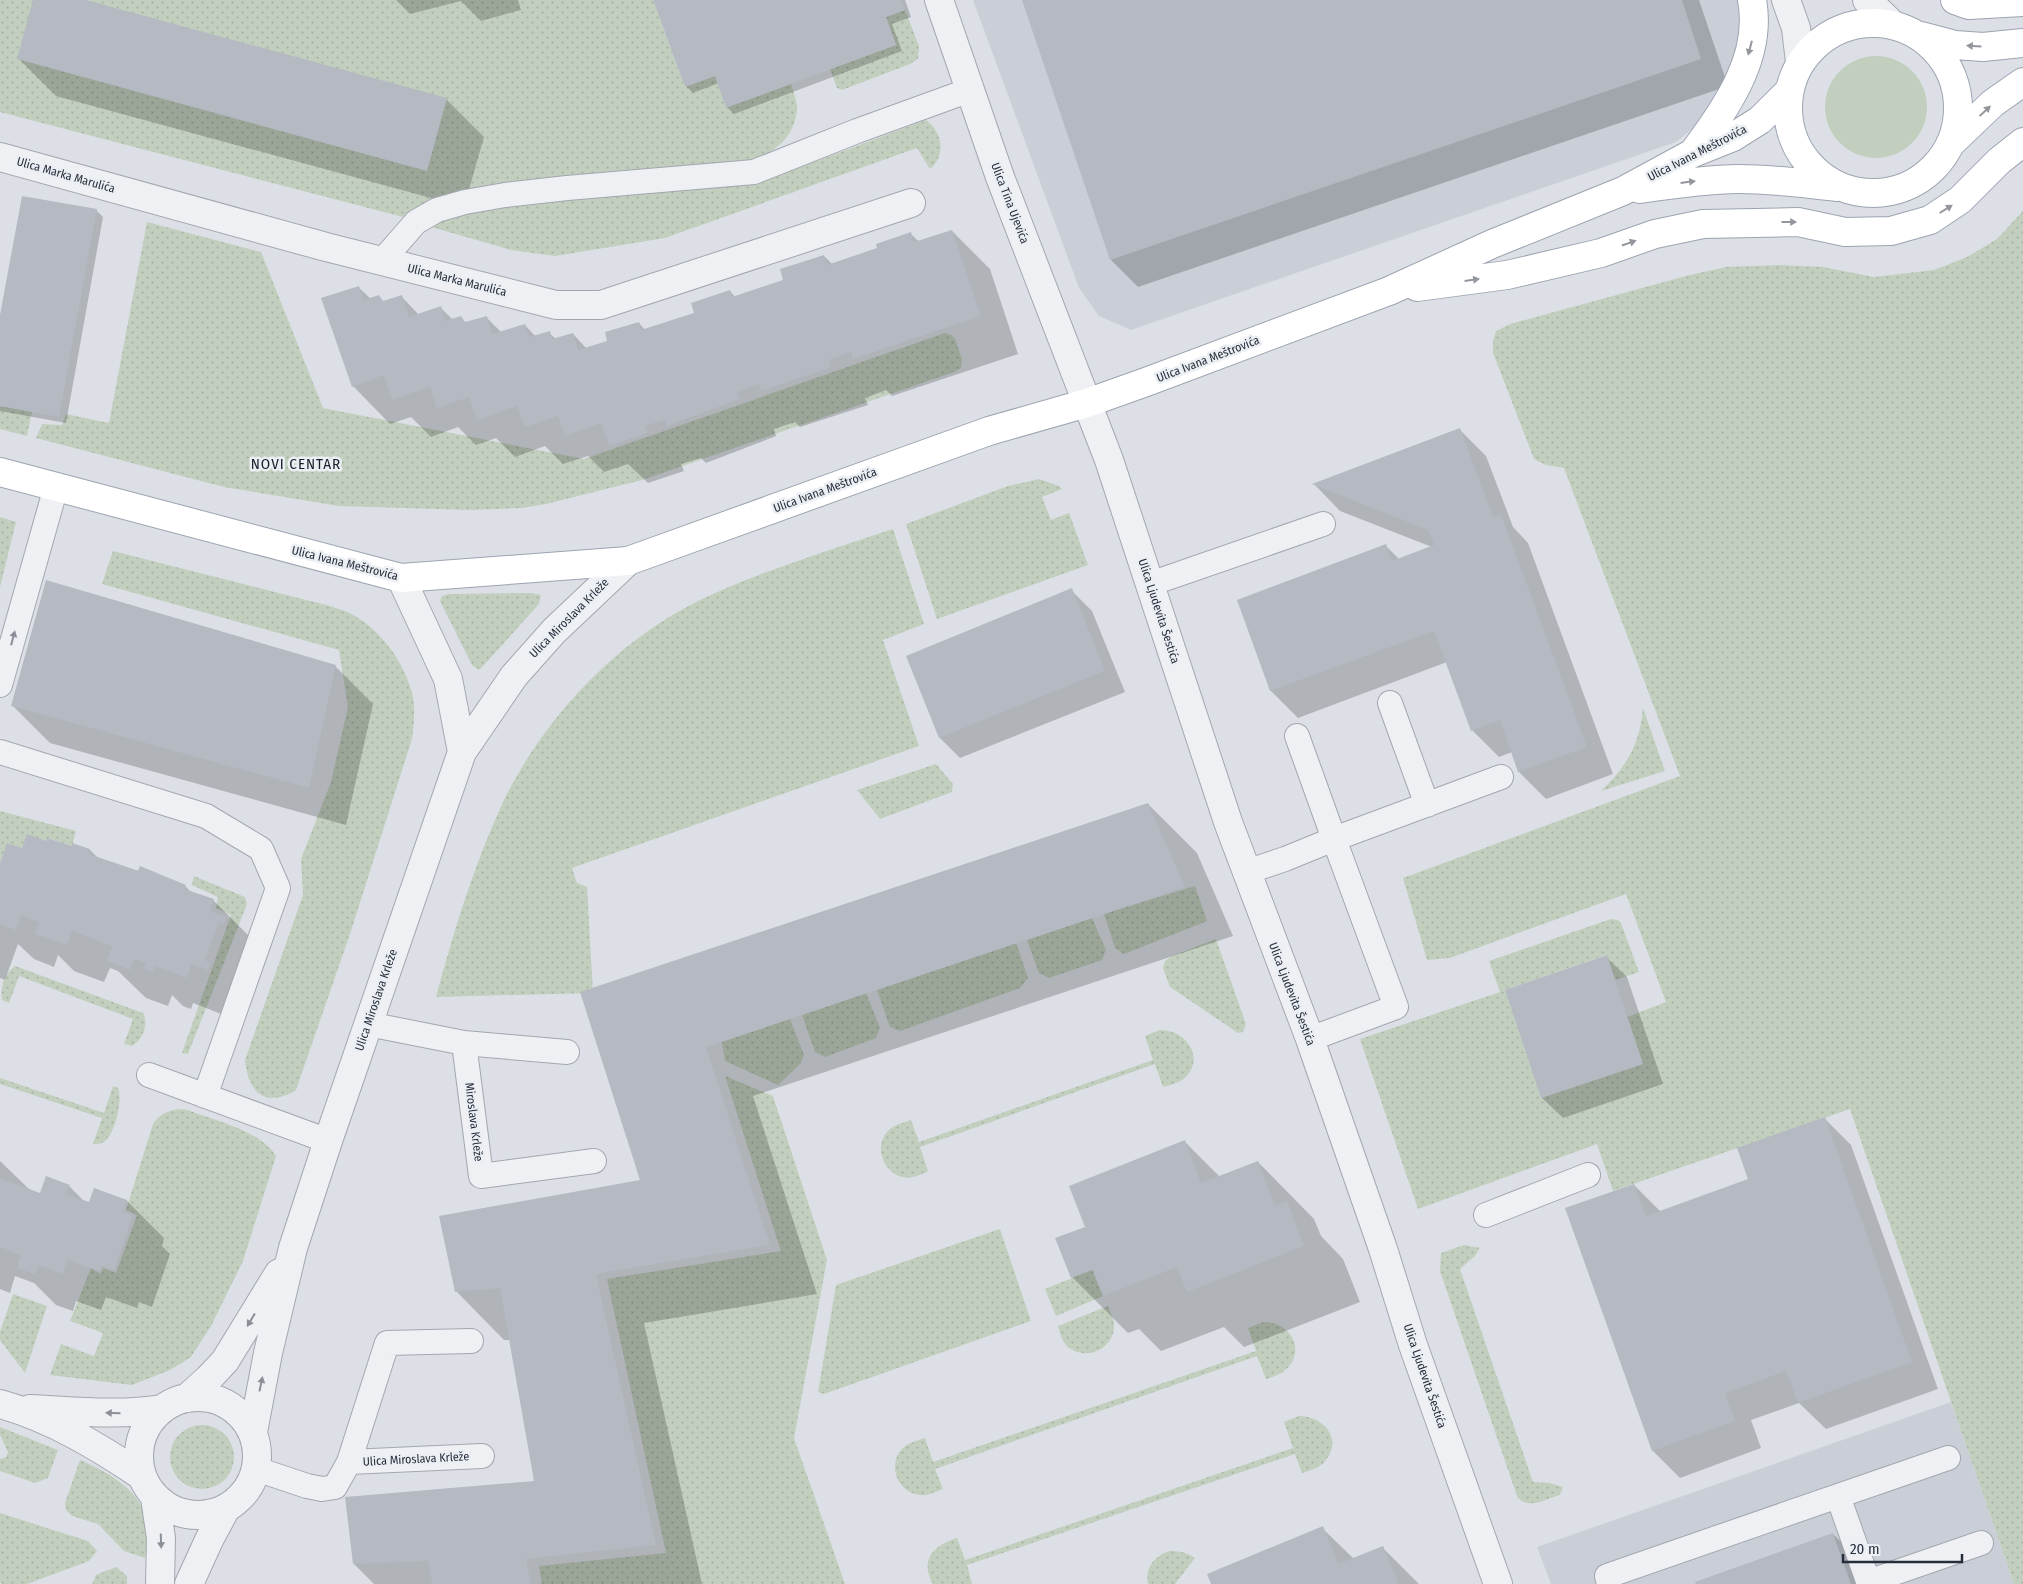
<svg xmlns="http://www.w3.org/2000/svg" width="2023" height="1584" font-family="'Fira Sans Condensed',sans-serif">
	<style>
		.built { fill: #cacfd7 }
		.grass { fill: url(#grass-dots) }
		.garden { fill: #c2cfbe }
		.shadow { fill: #0003 }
		.building { fill: #b4b9c2 }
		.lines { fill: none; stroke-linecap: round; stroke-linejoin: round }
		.lane-casing { stroke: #a2a7af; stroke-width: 26 }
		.street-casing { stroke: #a2a7af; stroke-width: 30 }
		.primary-casing { stroke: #9ca4b1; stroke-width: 30 }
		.lane { stroke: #eff0f4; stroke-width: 24 }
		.street { stroke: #eff0f4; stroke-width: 28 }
		.primary { stroke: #fff; stroke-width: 28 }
		.oneway { fill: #93969d }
		.oneway2 { fill: #8b8f98 }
		.labels { text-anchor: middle; stroke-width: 5; stroke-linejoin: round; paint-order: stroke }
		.street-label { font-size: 12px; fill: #272e3b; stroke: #ebeff4 }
		.quarter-label { font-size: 15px; letter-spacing: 1px; fill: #191f2c; stroke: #ebeff4 }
	</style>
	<defs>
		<pattern id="grass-dots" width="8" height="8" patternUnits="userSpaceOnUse" patternTransform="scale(1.25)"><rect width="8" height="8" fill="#c2cfbe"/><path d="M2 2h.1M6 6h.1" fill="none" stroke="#a7b2a4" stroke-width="1.8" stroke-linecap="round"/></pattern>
	</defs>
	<rect width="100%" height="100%" fill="#dce0e6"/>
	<!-- built -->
	<path class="built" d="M 973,0 L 1740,0 L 1747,37 L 1707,117 L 1676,142 L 1131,330 L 1099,316 L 1079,288 Z
		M 1951,1402 L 2014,1584 L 1551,1584 L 1537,1547 Z"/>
	<!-- grass -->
	<path class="grass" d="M 0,0 L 653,0 L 685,87 L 715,76 L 726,107 L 791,84 C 793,91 798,103 797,110 C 793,143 770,155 741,163 L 459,195 L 403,217 L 0,112 Z
		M 905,10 L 919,46 L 918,59 L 910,64 L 842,90 L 837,88 L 830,69 L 896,45 L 886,17 Z
		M 926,120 C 943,132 946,156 930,169 L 917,148 L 665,238 L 555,256 L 511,250 L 428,226 L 443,219 L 525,200 L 766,180 Z
		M 2023,211 L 2023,1584 L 2014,1584 L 1850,1109 L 1613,1191 L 1597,1144 L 1418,1209 L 1360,1039 L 1500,992 L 1489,961 L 1611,919 L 1618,920 L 1621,923 L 1639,972 L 1615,980 L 1606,955 L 1505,990 L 1541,1098 L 1643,1064 L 1627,1017 L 1666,1002 L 1626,894 L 1450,958 L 1427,960 L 1403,878 L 1680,776 L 1564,468 L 1546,465 L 1534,459 L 1493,353 L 1493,341 L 1496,331 L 1510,324 L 1686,276 L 1726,267 L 1779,265 L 1823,267 L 1874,277 L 1934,270 L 1967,257 L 1997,239 Z
		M 147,222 L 261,252 L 323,408 L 584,459 L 945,333 L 951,335 L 955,339 L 962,359 L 961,368 L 954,372 L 642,480 L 546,504 L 522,508 L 469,510 L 339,506 L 224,487 L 36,438 L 42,424 L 62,425 L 66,414 L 109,423 Z
		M 0,406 L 32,412 L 27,436 L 0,429 Z
		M 1039,479 L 1059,486 L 1062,489 L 1042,497 L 1051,520 L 1069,513 L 1088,565 L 937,619 L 906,524 L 1008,486 Z
		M 0,517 L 16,522 L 0,587 Z
		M 893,529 L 924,624 L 883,640 L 919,746 L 572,868 L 577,883 L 587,887 L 593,993 L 436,997 C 454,930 475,861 505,798 C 546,716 616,642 698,601 C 760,571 828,551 893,529 Z
		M 113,551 L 330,606 C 338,609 348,611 355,616 C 381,631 402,660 411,689 C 416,705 414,723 412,739 L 350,934 L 296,1090 C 265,1109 248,1092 245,1060 L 303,895 L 301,859 L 331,782 L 348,707 L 339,650 L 102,584 Z
		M 531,593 L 541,595 L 539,604 L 485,664 L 479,670 L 472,665 L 440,601 L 442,596 L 449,594 Z
		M 1643,708 L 1665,771 L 1601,791 C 1627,766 1640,744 1643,708 Z
		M 936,764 L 953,784 L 952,792 L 880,819 L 857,790 Z
		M 0,811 L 76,831 L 72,846 L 47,838 L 46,841 L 27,835 L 22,848 L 7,844 L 0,863 Z
		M 194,876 L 245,897 L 247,904 L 188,1054 L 182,1053 L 231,915 L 216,908 L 218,897 L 192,885 Z
		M 1195,886 L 1207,921 L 1124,954 L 1115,948 L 1104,914 Z
		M 1092,918 L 1106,950 L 1102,960 L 1049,978 L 1039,973 L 1027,940 Z
		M 1216,939 L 1246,1024 L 1243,1032 L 1238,1033 L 1170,987 L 1163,968 L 1165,961 L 1172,956 Z
		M 1016,943 L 1028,978 L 1020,988 L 900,1031 L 890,1027 L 877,990 Z
		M 15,966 L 143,1013 C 149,1023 143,1040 132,1046 L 124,1044 L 133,1019 L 19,976 L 9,1003 L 2,1000 C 0,987 5,973 15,966 Z
		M 866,993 L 880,1028 L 876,1038 L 825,1057 L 815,1052 L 802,1015 Z
		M 790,1019 L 804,1055 L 801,1063 L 778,1085 L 725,1061 L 722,1042 Z
		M 1160,1030 C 1190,1030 1206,1063 1182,1080 C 1176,1084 1169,1085 1163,1087 L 1155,1064 L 920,1147 L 928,1171 C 924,1173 918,1176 913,1177 C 889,1182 871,1151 887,1132 C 893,1125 902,1123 911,1120 L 919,1142 L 1153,1060 L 1145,1036 Z
		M 725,1076 L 773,1096 L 827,1260 L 794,1438 L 845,1584 L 542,1584 L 539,1566 L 666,1553 L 607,1279 L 781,1251 Z
		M 0,1078 L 104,1113 L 113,1086 L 118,1088 C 123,1100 115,1133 105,1141 C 101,1144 97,1144 93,1144 L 102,1118 L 0,1084 Z
		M 179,1109 L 188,1110 C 215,1121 260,1130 276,1156 L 243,1261 L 211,1326 L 191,1357 L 170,1370 L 132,1385 L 50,1375 L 61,1344 L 94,1356 L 103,1333 L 70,1321 L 91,1268 L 101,1274 L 103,1268 L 116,1273 L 137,1215 L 126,1210 L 153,1124 C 160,1114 167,1111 179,1109 Z
		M 1000,1229 L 1031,1321 L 824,1394 L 818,1392 L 836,1285 Z
		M 1464,1245 L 1480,1248 L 1475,1256 L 1460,1269 L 1533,1482 L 1549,1483 L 1563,1487 L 1560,1495 C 1546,1499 1527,1511 1517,1496 L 1440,1271 L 1441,1253 Z
		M 1092,1270 L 1103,1296 L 1056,1316 L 1045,1289 Z
		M 13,1294 L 47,1306 L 25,1373 L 0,1340 L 0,1332 Z
		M 1108,1306 C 1110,1312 1114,1319 1114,1325 C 1115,1348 1086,1362 1068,1347 C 1062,1342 1060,1333 1058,1326 Z
		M 1263,1322 C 1291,1321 1308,1352 1284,1371 C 1279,1375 1272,1377 1266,1379 L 1257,1356 L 935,1469 L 943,1489 C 935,1492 928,1496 920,1495 C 899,1493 887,1467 901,1450 C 907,1443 916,1441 925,1438 L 933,1462 L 1256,1351 L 1248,1328 Z
		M 1299,1416 C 1323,1416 1343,1438 1326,1460 C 1320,1468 1311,1470 1302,1473 L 1295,1454 L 967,1565 L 972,1584 L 933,1584 C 919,1560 934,1545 957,1538 L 965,1560 L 1293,1448 L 1284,1422 Z
		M170 1457a32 32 0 1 1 64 0a32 32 0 1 1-64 0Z
		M 0,1427 L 58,1450 L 48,1478 L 35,1483 L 0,1471 L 0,1459 L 6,1457 L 8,1452 L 0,1435 Z
		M 80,1460 C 109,1472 145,1493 148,1527 C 149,1537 146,1548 145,1558 L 124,1551 L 98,1524 L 72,1516 L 66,1510 L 65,1503 Z
		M 0,1513 L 88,1541 L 97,1551 L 89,1561 L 27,1584 L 2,1584 L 0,1582 Z
		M 1169,1551 C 1179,1551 1186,1552 1195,1558 L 1175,1584 L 1148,1584 C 1145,1567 1154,1557 1169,1551 Z
		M 116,1567 L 127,1576 L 127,1584 L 92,1584 L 96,1575 Z"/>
	<!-- garden -->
	<path class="garden" d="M1825 107a51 51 0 1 1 102 0a51 51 0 1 1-102 0Z"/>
	<!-- shadow -->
	<path class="shadow" d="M 34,0 L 81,0 L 446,99 L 484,137 L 464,207 L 56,96 L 18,58 Z
		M 396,0 L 518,0 L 521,10 L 481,21 L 461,1 L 410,14 Z
		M 654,0 L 905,0 L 911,17 L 892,24 L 902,51 L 734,114 L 727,107 L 719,83 L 693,93 L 686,86 Z
		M 1023,0 L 1699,0 L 1728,86 L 1138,287 L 1111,260 Z
		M 96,210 L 103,217 L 66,423 L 0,411 L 0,322 Z
		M 952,231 L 990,269 L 1018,354 L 892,396 L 886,390 L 865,398 L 868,405 L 800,427 L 795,422 L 774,429 L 776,436 L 706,463 L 701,458 L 681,464 L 684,471 L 648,483 L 628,464 L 604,472 L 588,456 L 563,464 L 545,446 L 515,457 L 496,438 L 476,445 L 458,427 L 431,437 L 411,417 L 390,424 L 353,386 L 358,287 L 371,299 L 384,302 L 401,296 L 419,315 L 441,308 L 453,320 L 460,317 L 466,323 L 486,317 L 502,333 L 525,325 L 536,337 L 549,333 L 556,339 L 573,334 L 587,349 L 609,342 L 639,323 L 645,330 L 695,314 L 730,291 L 735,297 L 785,281 L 824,256 L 832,264 L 878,249 L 911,234 L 919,242 Z
		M 1459,429 L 1486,456 L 1513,527 L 1528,543 L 1613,774 L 1546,799 L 1519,772 L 1512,752 L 1499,757 L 1472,730 L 1447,662 L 1298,718 L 1271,691 L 1238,601 L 1386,546 L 1400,560 L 1432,547 L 1340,511 L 1314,484 Z
		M 1071,590 L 1092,611 L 1125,692 L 960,758 L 940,738 L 907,657 Z
		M 335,666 L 373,704 L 346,825 L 50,743 L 13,706 Z
		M 1148,804 L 1197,853 L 1233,936 L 753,1096 L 817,1294 L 644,1323 L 702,1584 L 374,1584 L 354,1564 L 535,1482 L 510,1340 L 504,1340 L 456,1291 L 641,1181 L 582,993 Z
		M 46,843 L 90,850 L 98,858 L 185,886 L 192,893 L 213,900 L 251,938 L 224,1015 L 193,1003 L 191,1009 L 183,1006 L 172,995 L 168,1006 L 146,998 L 118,971 L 110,968 L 104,982 L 74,971 L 58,955 L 54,967 L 34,959 L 18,944 L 5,980 L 0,978 L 0,866 L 22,850 Z
		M 1606,957 L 1627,977 L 1663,1084 L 1563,1118 L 1542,1098 Z
		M 1824,1118 L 1851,1145 L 1938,1389 L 1826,1429 L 1799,1403 L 1751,1420 L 1761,1448 L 1680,1478 L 1653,1451 L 1634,1185 L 1661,1212 L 1749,1180 Z
		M 1185,1142 L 1220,1177 L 1258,1162 L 1314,1219 L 1321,1236 L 1343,1259 L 1360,1302 L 1244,1347 L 1224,1327 L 1161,1351 L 1139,1329 L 1128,1333 L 1072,1277 L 1087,1227 Z
		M 0,1161 L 31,1191 L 41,1195 L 69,1186 L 85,1202 L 90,1204 L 95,1190 L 127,1201 L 164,1238 L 162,1246 L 170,1254 L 152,1307 L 139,1302 L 137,1308 L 106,1297 L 101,1310 L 76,1301 L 73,1311 L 56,1305 L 34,1283 L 15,1276 L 10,1293 L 0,1289 Z
		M 1322,1528 L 1354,1559 L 1383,1548 L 1419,1584 L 1213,1584 Z
		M 1833,1534 L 1854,1555 L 1864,1584 L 1697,1584 Z"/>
	<!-- building -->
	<path class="building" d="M 33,0 L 86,0 L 447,98 L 427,171 L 17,59 Z
		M 653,0 L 901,0 L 905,10 L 886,17 L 896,45 L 726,108 L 715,76 L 685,87 Z
		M 1022,0 L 1682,0 L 1701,59 L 1110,260 Z
		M 22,196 L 97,209 L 59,417 L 0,406 L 0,315 Z
		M 952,230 L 981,316 L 853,359 L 851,352 L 829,360 L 831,367 L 761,391 L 759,384 L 737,392 L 740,399 L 667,426 L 665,420 L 645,426 L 647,433 L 609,446 L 601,423 L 565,436 L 558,416 L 525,427 L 517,406 L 477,420 L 469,397 L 437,408 L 430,387 L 392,400 L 384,375 L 352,387 L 321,298 L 359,286 L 364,300 L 379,295 L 383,301 L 402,295 L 409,317 L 441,306 L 445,321 L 461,316 L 465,322 L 487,316 L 492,334 L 525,324 L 529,337 L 550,331 L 552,339 L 573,333 L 578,350 L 607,341 L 605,332 L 639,322 L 641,330 L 694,313 L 691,303 L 730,290 L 732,297 L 783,280 L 780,269 L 824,255 L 827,265 L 877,248 L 876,244 L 911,232 L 914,242 Z
		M 1460,428 L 1493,517 L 1501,514 L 1587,747 L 1518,772 L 1500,720 L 1471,731 L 1434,631 L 1270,691 L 1237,600 L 1386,544 L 1392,561 L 1434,545 L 1428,530 L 1312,484 Z
		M 46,580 L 336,665 L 309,788 L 11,706 Z
		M 1072,588 L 1105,671 L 939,738 L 906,656 Z
		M 1148,803 L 1185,887 L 706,1047 L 770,1245 L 596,1274 L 656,1545 L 526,1559 L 531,1584 L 432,1584 L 428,1561 L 353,1564 L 345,1497 L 534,1481 L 500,1288 L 455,1292 L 439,1216 L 640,1180 L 580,992 Z
		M 27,834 L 46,841 L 47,838 L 72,846 L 72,843 L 90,849 L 89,854 L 138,871 L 140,866 L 186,885 L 184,889 L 214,899 L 210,911 L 227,917 L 224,924 L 219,922 L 205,960 L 210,962 L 208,970 L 191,964 L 187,978 L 155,966 L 154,972 L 144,969 L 146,963 L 134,959 L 130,970 L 107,961 L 112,946 L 72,931 L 67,945 L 35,934 L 39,922 L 21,915 L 16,930 L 0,924 L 0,863 L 7,843 L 22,848 Z
		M 1607,955 L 1643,1064 L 1541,1098 L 1505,990 Z
		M 1825,1117 L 1912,1362 L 1798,1403 L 1786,1371 L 1725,1393 L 1735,1421 L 1652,1451 L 1565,1208 L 1634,1184 L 1646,1216 L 1748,1179 L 1737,1148 Z
		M 1185,1140 L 1201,1183 L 1258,1161 L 1275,1206 L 1287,1201 L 1304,1246 L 1187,1292 L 1177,1267 L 1103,1296 L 1093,1269 L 1071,1278 L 1055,1238 L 1085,1227 L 1069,1186 Z
		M 46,1176 L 70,1185 L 66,1194 L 89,1202 L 94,1188 L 127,1200 L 123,1212 L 133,1215 L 114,1270 L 102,1266 L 99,1271 L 68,1260 L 63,1274 L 39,1265 L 35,1274 L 17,1268 L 21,1255 L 0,1247 L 0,1178 L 40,1193 Z
		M 1323,1526 L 1338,1564 L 1383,1546 L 1399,1584 L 1211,1584 L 1207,1574 Z
		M 1833,1533 L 1851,1584 L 1696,1584 L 1695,1582 Z"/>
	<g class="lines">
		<defs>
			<path id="lane" d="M 382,261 L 416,222 L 437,210 L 465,202 L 505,195 L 567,188 L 754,172 L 857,131 L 970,90
				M 1150,584 L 1323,524
				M 0,685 L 56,487
				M 1390,703 L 1427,805
				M 1297,736 L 1334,839 L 1501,777
				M 0,752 L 206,816 L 261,849 L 278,888 L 205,1096
				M 1246,872 L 1285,859 L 1334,839 L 1396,1007 L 1310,1039
				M 368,1024 L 464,1043 L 567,1052
				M 464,1043 L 481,1176 L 594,1161
				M 149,1075 L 328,1141
				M 1486,1215 L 1588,1175
				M 471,1341 L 387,1343 L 349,1462 L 482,1456
				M 256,1469 L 307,1486 L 322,1489 L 335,1487 L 349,1462
				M 1838,1496 L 1948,1458
				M 1868,1582 L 1981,1543
				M 1609,1584 L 1607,1576 L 1838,1496 L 1869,1584"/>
			<path id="street" d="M 939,0 L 1000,177 L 1109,460 L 1228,822 L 1310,1039 L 1383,1249 L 1413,1345 L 1498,1584
				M 1786,0 L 1796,28 L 1800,62
				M 1867,0 L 1892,24
				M 0,157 L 326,247 L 556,305 L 601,305 L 911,203
				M 462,752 L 514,676 L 554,631 L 628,561
				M139 1456a59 59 0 1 1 118 0a59 59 0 1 1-118 0Z
				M 187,1398 L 208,1379 L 225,1361 L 279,1273
				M 0,1404 C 51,1418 99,1447 142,1476
				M 30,1409 C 74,1411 118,1416 162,1409
				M 253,1432 L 268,1353 L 293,1248 L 328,1141 L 462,752 L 448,679 L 401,578
				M 155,1498 L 161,1538 L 160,1584
				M 189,1584 L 209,1540 L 225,1510"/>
			<path id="primary" d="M 1955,0 L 1969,5 L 2023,2
				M1788 108a85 85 0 1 1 170 0a85 85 0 1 1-170 0Z
				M 1921,36 L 1955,45 L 1983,47 L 2023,43
				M 1950,144 L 1993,103 L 2023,82
				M 1693,153 C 1725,109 1763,58 1752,0
				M 1639,189 C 1672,185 1705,179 1738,179 C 1772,179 1804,183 1837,187
				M 1417,287 L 1507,275 L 1601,253 L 1655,234 L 1703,224 L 1798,222 L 1845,232 L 1891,231 L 1930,220 L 1960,200 L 1999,161 L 2023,142
				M 0,472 L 401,578 L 628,561 L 989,431 L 1087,403 L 1146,382 L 1389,291 L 1492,244 L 1623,191 L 1693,153 L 1733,137 L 1760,120 L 1790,90"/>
		</defs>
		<!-- lane casing -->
		<use href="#lane" class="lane-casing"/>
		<!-- street casing -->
		<use href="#street" class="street-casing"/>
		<!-- primary casing -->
		<use href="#primary" class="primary-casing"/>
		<!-- lane -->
		<use href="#lane" class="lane"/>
		<!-- street -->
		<use href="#street" class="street"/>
		<!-- primary -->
		<use href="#primary" class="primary"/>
	</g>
	<!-- one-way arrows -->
	<defs><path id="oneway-solid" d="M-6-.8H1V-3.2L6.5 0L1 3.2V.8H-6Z" transform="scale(1.25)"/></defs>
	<g class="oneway">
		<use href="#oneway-solid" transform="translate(1974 46) rotate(-176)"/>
		<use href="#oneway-solid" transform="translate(1750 48) rotate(105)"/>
		<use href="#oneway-solid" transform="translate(1985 111) rotate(-43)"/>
		<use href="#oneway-solid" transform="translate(1688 182) rotate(-7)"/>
		<use href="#oneway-solid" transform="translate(1946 209) rotate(-32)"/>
		<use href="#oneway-solid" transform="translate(1789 222)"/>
		<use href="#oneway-solid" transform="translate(1629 243) rotate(-19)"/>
		<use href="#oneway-solid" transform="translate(1472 280) rotate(-8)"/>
	</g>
	<g class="oneway2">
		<use href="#oneway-solid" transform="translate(13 638) rotate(-75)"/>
		<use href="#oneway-solid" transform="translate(251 1320) rotate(121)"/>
		<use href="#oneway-solid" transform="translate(261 1384) rotate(-78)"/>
		<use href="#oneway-solid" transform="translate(113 1413) rotate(-178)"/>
		<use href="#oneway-solid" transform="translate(161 1541) rotate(88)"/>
	</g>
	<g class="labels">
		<!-- street labels -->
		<g class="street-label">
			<text transform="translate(1697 153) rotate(-27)" y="4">Ulica Ivana Meštrovića</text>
			<text transform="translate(66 175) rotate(16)" y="4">Ulica Marka Marulića</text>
			<text transform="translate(1010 203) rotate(69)" y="4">Ulica Tina Ujevića</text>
			<text transform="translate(457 280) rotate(14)" y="4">Ulica Marka Marulića</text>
			<text transform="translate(1208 359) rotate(-21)" y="4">Ulica Ivana Meštrovića</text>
			<text transform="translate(825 490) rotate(-20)" y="4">Ulica Ivana Meštrovića</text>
			<text transform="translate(345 563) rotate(14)" y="4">Ulica Ivana Meštrovića</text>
			<text transform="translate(1159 611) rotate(72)" y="4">Ulica Ljudevita Šestića</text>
			<text transform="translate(569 618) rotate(-45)" y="4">Ulica Miroslava Krleže</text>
			<text transform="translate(1292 994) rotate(69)" y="4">Ulica Ljudevita Šestića</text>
			<text transform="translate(376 1000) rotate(-71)" y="4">Ulica Miroslava Krleže</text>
			<text transform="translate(474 1122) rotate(83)" y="4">Miroslava Krleže</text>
			<text transform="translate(1425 1376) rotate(71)" y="4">Ulica Ljudevita Šestića</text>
			<text transform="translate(416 1459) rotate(-3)" y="4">Ulica Miroslava Krleže</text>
		</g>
		<!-- quarter labels -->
		<g class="quarter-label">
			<text x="296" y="469">NOVI CENTAR</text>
		</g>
	</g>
	<!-- scale -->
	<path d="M1843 1554v8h119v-8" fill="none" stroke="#272e3b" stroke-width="2.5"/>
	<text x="1850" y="1554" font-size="15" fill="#272e3b" stroke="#ebeff4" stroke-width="4" paint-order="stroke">20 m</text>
</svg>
